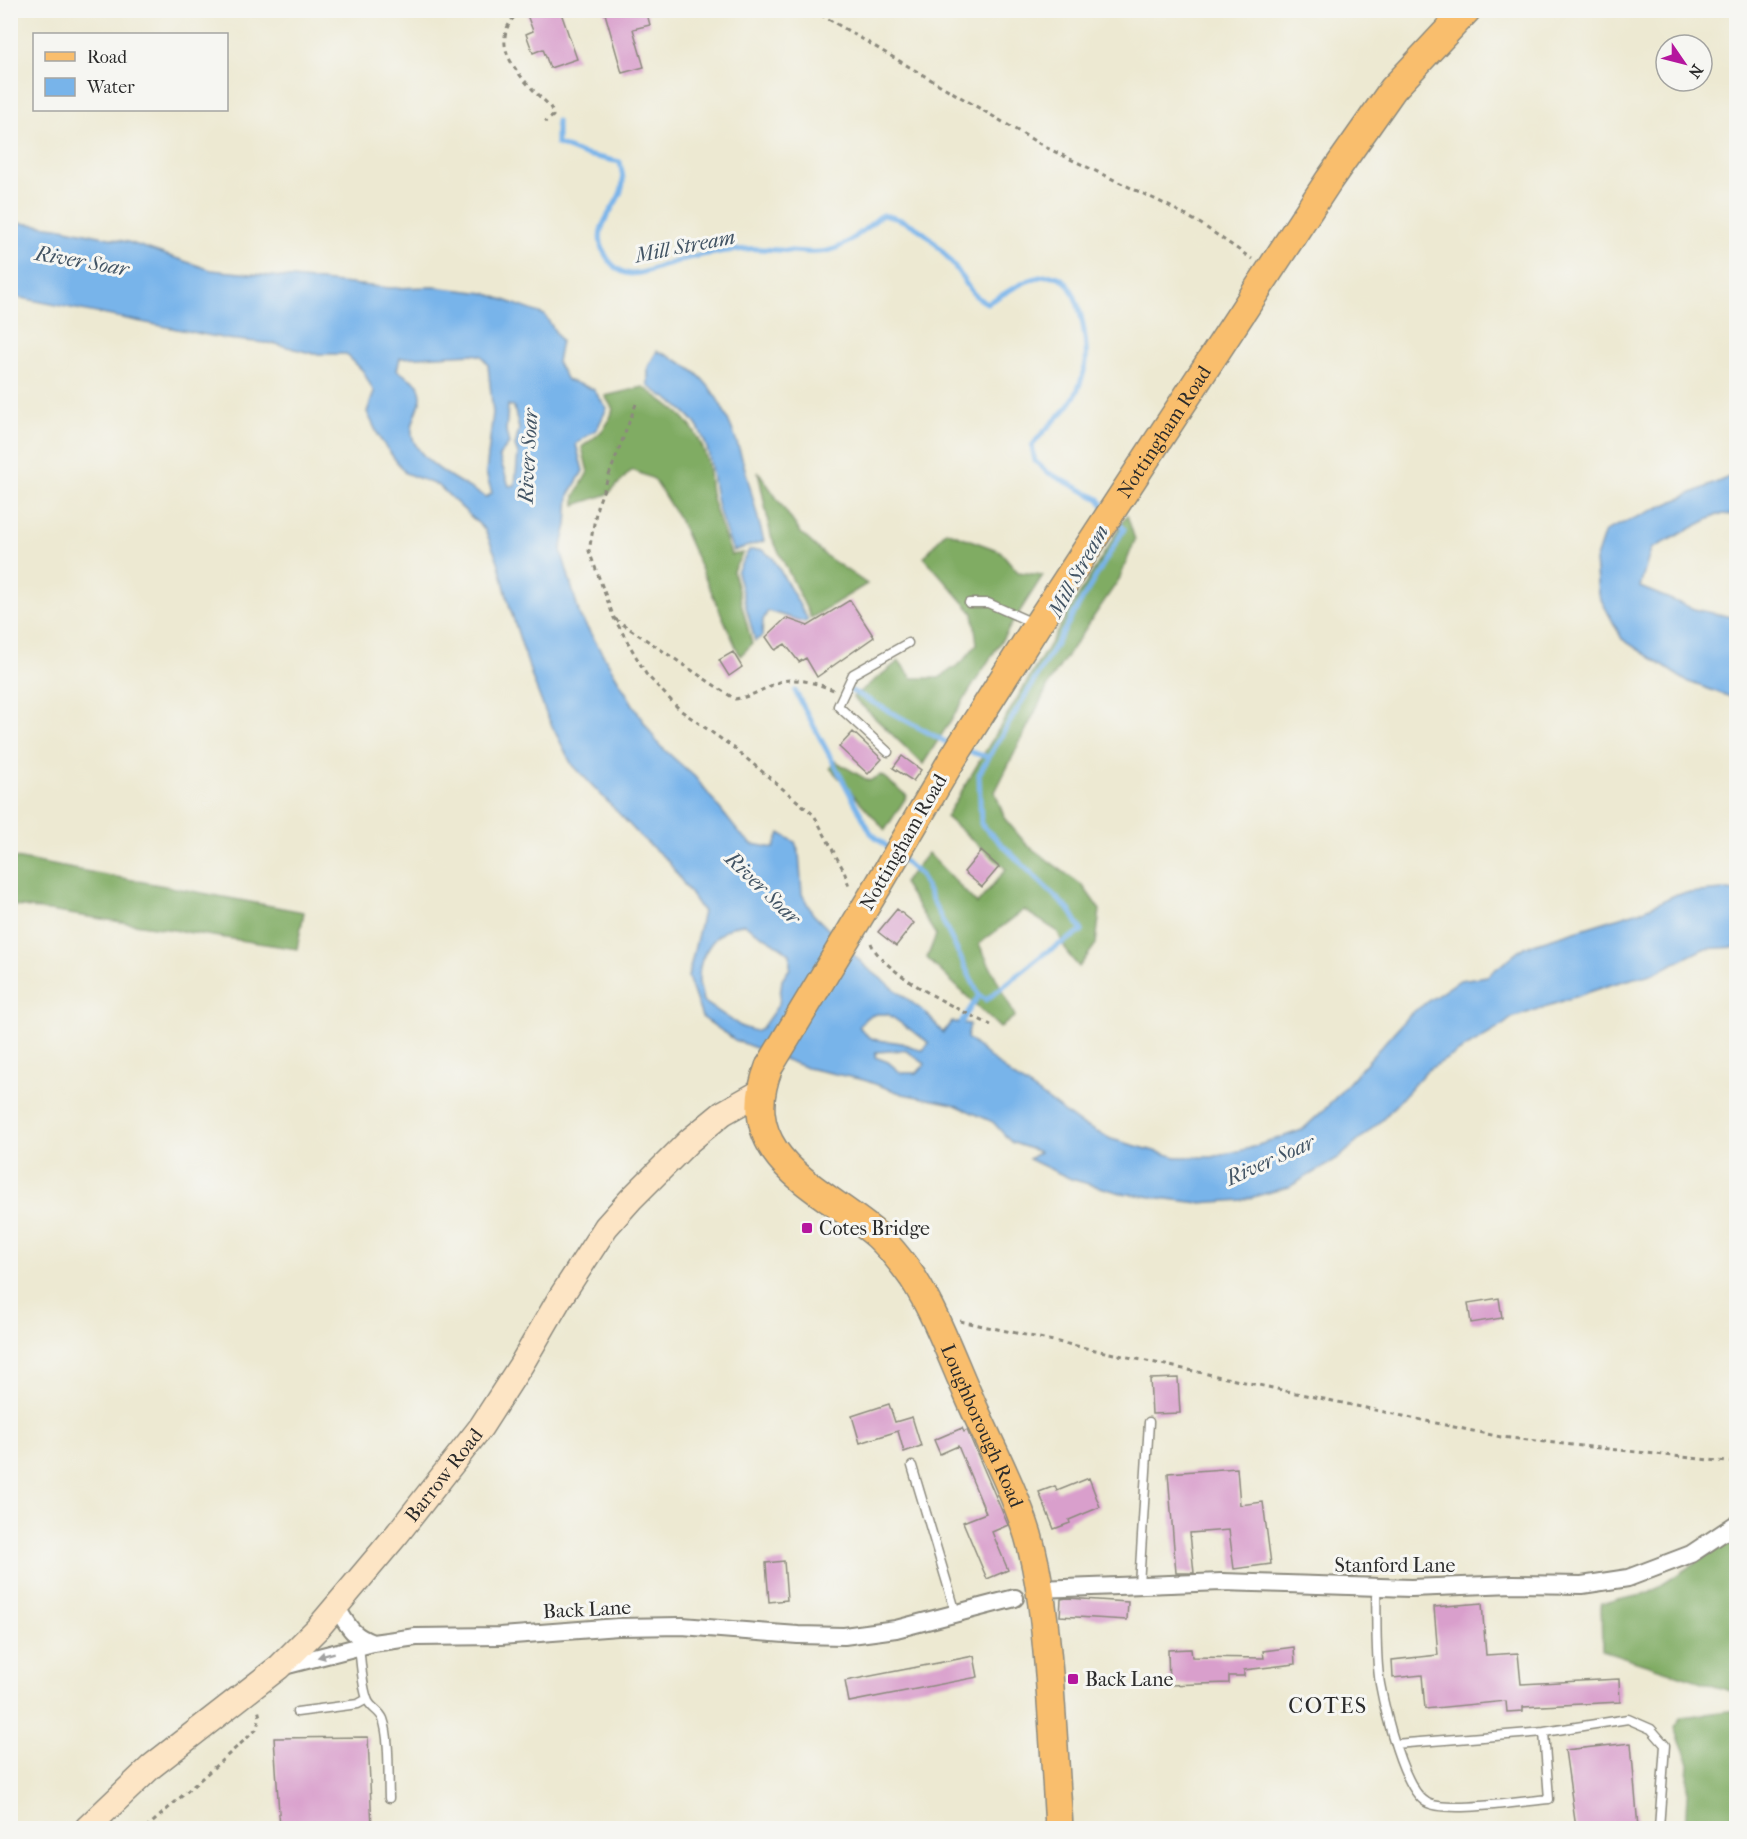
<svg xmlns="http://www.w3.org/2000/svg" width="1747" height="1839" font-family="'IM FELL French Canon',serif">
	<style>
		.forest { fill: #80ac64; stroke: #566c48; stroke-width: 1.5 }
		.water { fill: #78b4ea; stroke: #52708a; stroke-width: 1.5; fill-rule: evenodd }
		.lines { fill: none; stroke-linecap: round; stroke-linejoin: round }
		.stream { stroke: #78b4ea; stroke-width: 5 }
		.building { fill: #d99fcc }
		.lane-casing { stroke: #8c8a7e; stroke-width: 11 }
		.street-casing { stroke: #8c8a7e; stroke-width: 20 }
		.secondary-casing { stroke: #8c8a7e; stroke-width: 27 }
		.primary-casing { stroke: #8c8a7e; stroke-width: 30 }
		.path { stroke: #8c8a7e; stroke-width: 3; stroke-dasharray: 4.5 4.5; stroke-linecap: butt }
		.lane { stroke: #fff; stroke-width: 8 }
		.street { stroke: #fff; stroke-width: 16 }
		.secondary { stroke: #fde5c5; stroke-width: 24 }
		.primary { stroke: #f9be6d; stroke-width: 27 }
		.primary-bridge-casing { stroke: #8c8a7e; stroke-width: 30; stroke-linecap: butt }
		.primary-bridge { stroke: #f9be6d; stroke-width: 27 }
		.oneway { fill: #a0a0a0 }
		.poi-dot { fill: #b5179e; stroke: #f6f6f2; stroke-width: 2 }
		.labels { text-anchor: middle; stroke-width: 6; stroke-linejoin: round; paint-order: stroke }
		.street-label { font-size: 20px; fill: #2b2b2b; stroke: #f6f6f2 }
		.poi-label { font-size: 20px; fill: #2b2b2b; stroke: #f6f6f2; text-anchor: start }
		.water-label { font-size: 21px; font-style: italic; fill: #425464; stroke: #f6f6f2 }
		.quarter-label { font-size: 22px; letter-spacing: 1.5px; fill: #2b2b2b; stroke: #f6f6f2 }
	</style>
	<rect width="100%" height="100%" fill="#f6f6f2"/>
	<filter id="ink" filterUnits="userSpaceOnUse"><feTurbulence type="fractalNoise" baseFrequency=".0167" numOctaves="2"/><feDisplacementMap in="SourceGraphic" scale="12" xChannelSelector="R" yChannelSelector="G"/><feConvolveMatrix kernelMatrix="1 2 1 2 8 2 1 2 1" color-interpolation-filters="sRGB"/></filter>
	<filter id="wash" filterUnits="userSpaceOnUse"><feTurbulence type="fractalNoise" baseFrequency=".008" numOctaves="4" result="noise"/><feDisplacementMap in="SourceGraphic" scale="24" xChannelSelector="R" yChannelSelector="G"/><feGaussianBlur stdDeviation="1.35" result="paint"/><feColorMatrix in="noise" values="0 0 0 0 0 0 0 0 0 0 0 0 0 0 0 0 0 1.4 0 .05"/><feComposite in="paint" operator="in"/></filter>
	<g filter="url(#wash)">
		<rect width="100%" height="100%" fill="#ede9d2"/>
		<!-- forest -->
		<path class="forest" d="M 643,387 C 674,408 697,422 707,461 C 710,473 709,486 712,498 C 717,517 725,536 731,555 L 743,553 L 733,571 L 752,644 L 740,656 L 679,519 L 654,479 L 632,470 L 608,494 L 575,505 L 575,496 L 588,472 L 582,447 C 598,435 608,429 613,409 L 605,396 Z
			M 758,471 L 800,532 L 826,556 L 867,584 L 811,618 L 771,536 Z
			M 1127,515 L 1135,540 L 1120,578 L 1052,678 L 995,792 L 1005,819 L 1027,845 L 1083,886 L 1100,910 L 1096,944 L 1079,967 L 1068,954 L 1057,931 L 1024,910 L 979,944 L 1015,1016 L 1000,1028 L 927,958 L 936,935 L 903,883 L 928,853 L 977,904 L 1006,869 L 946,817 Z
			M 946,531 L 1000,551 L 1018,572 L 1043,575 L 923,764 L 853,697 L 899,661 L 912,678 L 939,678 L 962,662 L 977,644 L 973,613 L 924,557 Z
			M 835,761 L 869,781 L 881,775 L 907,796 L 885,830 L 830,768 Z
			M 10,857 L 304,912 L 297,949 L 11,905 Z
			M 1736,1536 L 1736,1693 L 1602,1650 L 1601,1603 L 1648,1594 Z
			M 1736,1710 L 1736,1828 L 1685,1828 L 1689,1763 L 1675,1728 L 1682,1717 Z"/>
		<!-- water -->
		<path class="water" d="M 10,222 L 57,227 L 128,242 L 211,270 L 390,288 L 434,287 L 485,293 L 545,315 L 561,341 L 557,362 L 567,380 L 593,389 L 607,408 L 597,429 L 576,444 L 583,471 L 569,495 L 567,525 L 561,550 L 580,616 L 638,713 L 659,745 L 695,777 L 739,833 L 752,844 L 774,848 L 780,833 L 795,842 L 799,853 L 802,894 L 813,914 L 866,967 L 927,1014 L 943,1033 L 951,1022 L 970,1024 L 967,1038 L 1012,1076 L 1037,1092 L 1079,1123 L 1111,1139 L 1176,1157 L 1212,1157 L 1247,1149 L 1302,1130 L 1327,1107 L 1410,1014 L 1460,980 L 1487,976 L 1524,947 L 1646,909 L 1677,894 L 1723,890 L 1736,892 L 1736,947 L 1703,949 L 1655,973 L 1616,983 L 1512,1018 L 1499,1028 L 1426,1071 L 1384,1118 L 1340,1157 L 1289,1187 L 1242,1200 L 1199,1203 L 1121,1193 L 1071,1179 L 1029,1159 L 1040,1152 L 1011,1142 L 993,1122 L 953,1104 L 903,1094 L 864,1080 L 807,1068 L 735,1040 L 702,1017 L 688,977 L 703,912 L 668,861 L 642,838 L 571,763 L 547,716 L 533,680 L 510,608 L 498,561 L 485,530 L 439,486 L 405,473 L 380,439 L 367,412 L 374,392 L 363,371 L 346,354 L 314,354 L 276,344 L 227,339 L 11,296 ZM 473,354 L 482,356 L 488,365 L 493,413 L 486,473 L 492,493 L 486,497 C 463,484 408,458 412,428 C 413,418 421,405 421,397 C 421,393 419,388 418,384 L 397,370 L 400,358 ZM 508,405 L 514,407 L 519,429 L 515,446 L 518,454 L 515,485 L 509,486 L 499,456 L 509,444 L 506,431 ZM 744,924 C 759,935 776,942 790,954 L 790,968 L 782,980 L 779,1004 L 762,1028 L 755,1031 L 742,1027 L 703,1001 C 702,995 700,988 699,982 C 697,955 717,927 744,924 ZM 876,1014 L 888,1014 C 901,1024 915,1032 929,1043 L 923,1050 C 915,1049 909,1045 901,1043 C 883,1039 871,1045 859,1026 L 866,1018 ZM 905,1050 L 925,1064 L 917,1073 L 901,1073 L 888,1062 L 875,1057 L 876,1052 Z
			M 657,351 C 674,358 692,367 704,381 C 738,418 750,492 764,541 L 733,551 C 727,534 719,516 716,498 C 711,472 711,445 695,423 C 683,407 664,397 648,386 L 648,367 Z
			M 1736,474 L 1736,515 L 1719,514 L 1651,549 L 1640,587 L 1694,609 L 1736,618 L 1736,699 L 1686,681 L 1622,639 L 1598,594 L 1595,561 L 1605,531 Z
			M 749,550 L 762,550 L 773,558 L 808,620 L 805,622 L 768,611 L 763,620 L 762,636 L 755,641 L 737,572 Z"/>
		<g class="lines">
			<!-- stream -->
			<path class="stream" d="M 557,121 L 557,144 L 582,154 L 620,162 C 621,168 623,175 623,180 C 623,206 589,224 604,252 C 609,263 619,273 631,274 C 646,274 657,267 671,263 C 696,255 721,251 747,249 C 770,247 815,257 834,249 C 851,243 868,226 882,215 C 921,221 940,246 962,277 C 970,290 973,296 987,303 C 1008,293 1031,273 1055,276 C 1079,280 1088,342 1086,362 C 1085,370 1081,381 1078,389 C 1069,412 1046,425 1032,446 L 1035,461 L 1047,472 L 1099,499 L 1104,506
				M 795,691 L 871,833 L 891,850
				M 852,691 L 953,746
				M 967,751 L 988,757
				M 903,860 L 920,875 L 979,995
				M 961,1023 L 979,995 L 986,1000 L 1045,953 L 1082,931 L 1071,912 L 981,824 L 979,774 L 1124,529 L 1116,520"/>
		</g>
		<g id="blocks">
			<!-- building -->
			<path class="building" d="M 539,10 L 560,10 L 577,59 L 550,68 L 543,49 L 533,53 L 526,34 L 533,31 L 527,15 Z
				M 604,10 L 646,10 L 650,25 L 633,29 L 644,67 L 622,73 Z
				M 850,600 L 874,637 L 817,677 L 806,658 L 799,662 L 785,644 L 775,650 L 766,637 L 786,618 L 808,626 Z
				M 733,652 L 742,667 L 729,676 L 719,660 Z
				M 853,732 L 882,759 L 868,774 L 839,747 Z
				M 902,756 L 921,770 L 913,781 L 893,768 Z
				M 981,851 L 999,867 L 982,887 L 964,872 Z
				M 897,909 L 914,923 L 896,946 L 878,932 Z
				M 1499,1298 L 1502,1318 L 1471,1323 L 1468,1303 Z
				M 1178,1378 L 1180,1413 L 1152,1414 L 1150,1379 Z
				M 889,1404 L 895,1422 L 912,1417 L 921,1446 L 904,1452 L 898,1431 L 860,1443 L 852,1416 Z
				M 962,1428 L 964,1432 L 967,1430 L 1008,1525 L 992,1532 L 1008,1570 L 987,1579 L 963,1522 L 986,1513 L 958,1446 L 940,1454 L 934,1440 Z
				M 1237,1468 L 1240,1505 L 1263,1502 L 1271,1564 L 1234,1569 L 1229,1530 L 1190,1533 L 1194,1573 L 1176,1573 L 1168,1473 Z
				M 1089,1478 L 1100,1507 L 1069,1520 L 1070,1523 L 1054,1529 L 1039,1492 L 1055,1486 L 1057,1491 Z
				M 784,1561 L 787,1600 L 769,1602 L 766,1563 Z
				M 1067,1598 L 1128,1602 L 1127,1620 L 1060,1616 L 1061,1599 Z
				M 1482,1603 L 1486,1655 L 1518,1653 L 1521,1684 L 1619,1679 L 1620,1702 L 1523,1707 L 1523,1711 L 1507,1712 L 1506,1701 L 1425,1709 L 1422,1675 L 1393,1678 L 1392,1660 L 1438,1655 L 1434,1607 Z
				M 1294,1647 L 1295,1664 L 1244,1670 L 1244,1676 L 1229,1676 L 1229,1683 L 1169,1685 L 1168,1650 L 1191,1649 L 1192,1657 L 1264,1658 L 1263,1651 Z
				M 974,1656 L 978,1677 L 849,1702 L 845,1681 Z
				M 368,1737 L 372,1828 L 280,1828 L 274,1738 Z
				M 1631,1743 L 1638,1828 L 1576,1828 L 1565,1750 Z"/>
		</g>
	</g>
	<g filter="url(#ink)">
		<use href="#blocks" fill-opacity="0" stroke="#8c8a7e" stroke-width="1.5"/>
		<g class="lines">
			<defs>
				<path id="lane" d="M 969,603 L 988,603 L 1033,623
					M 888,752 L 838,706 L 853,674 L 908,643
					M 912,1466 L 956,1613
					M 1139,1585 L 1149,1422
					M 1376,1587 C 1377,1618 1375,1654 1380,1684 C 1385,1711 1403,1788 1426,1802 C 1444,1814 1524,1801 1549,1799 L 1544,1732
					M 359,1646 C 361,1662 362,1688 368,1701 C 372,1709 380,1711 383,1719 C 390,1738 388,1777 389,1798
					M 297,1712 L 358,1704 L 367,1699
					M 1395,1744 L 1544,1732 L 1628,1719 L 1651,1729 L 1665,1745 L 1659,1828"/>
				<path id="street" d="M 1039,1589 L 1222,1582 L 1411,1588 L 1513,1584 L 1582,1585 L 1628,1578 L 1691,1554 L 1736,1524
					M 337,1608 C 348,1626 352,1636 373,1643
					M 280,1667 L 373,1643 L 416,1637 L 500,1636 L 618,1627 L 682,1626 L 798,1635 L 844,1636 L 896,1629 L 1015,1598"/>
				<g id="secondary">
					<path id="s1" d="M 87,1828 L 152,1766 L 279,1667 L 318,1628 L 398,1533 L 481,1427 L 521,1365 L 560,1298 L 606,1227 L 631,1199 L 689,1141 L 723,1113 L 762,1091"/>
				</g>
				<g id="primary">
					<path id="s2" d="M 878,886 L 950,763 L 1037,625 L 1329,180 L 1393,89 L 1467,10"/>
					<path id="s3" d="M 769,1067 C 733,1159 823,1188 878,1236 C 891,1248 903,1264 913,1278 C 936,1314 952,1359 969,1397 C 989,1443 1013,1487 1028,1535 C 1041,1580 1045,1628 1049,1674 C 1053,1726 1056,1777 1059,1828"/>
				</g>
			</defs>
			<!-- lane casing -->
			<use href="#lane" class="lane-casing"/>
			<!-- street casing -->
			<use href="#street" class="street-casing"/>
			<!-- secondary casing -->
			<use href="#secondary" class="secondary-casing"/>
			<!-- primary casing -->
			<use href="#primary" class="primary-casing"/>
			<!-- path -->
			<path class="path" d="M 520,10 C 516,15 511,20 508,26 C 496,52 520,76 537,94 C 545,102 552,105 553,116 L 545,122
				M 813,10 L 1045,147 L 1169,206 L 1201,224 L 1252,259
				M 636,404 L 597,507 L 589,551 L 614,618 L 646,674 L 680,710 L 734,748 L 814,815 L 844,871 L 850,889
				M 615,619 L 735,699 C 752,697 764,688 779,682 C 796,676 818,684 834,690
				M 871,943 C 883,974 961,1011 991,1025
				M 960,1321 L 1501,1437 L 1736,1463
				M 146,1828 L 256,1730 L 260,1717 L 258,1709"/>
			<!-- lane -->
			<use href="#lane" class="lane"/>
			<!-- street -->
			<use href="#street" class="street"/>
			<!-- secondary -->
			<use href="#secondary" class="secondary"/>
			<!-- primary -->
			<use href="#primary" class="primary"/>
			<defs>
				<path id="primary-bridge" d="M 769,1067 L 878,886"/>
			</defs>
			<!-- primary-bridge casing -->
			<use href="#primary-bridge" class="primary-bridge-casing"/>
			<!-- primary-bridge -->
			<use href="#primary-bridge" class="primary-bridge"/>
		</g>
		<!-- one-way arrows -->
		<defs><path id="oneway-solid" d="M-6-.8H1V-3.2L6.5 0L1 3.2V.8H-6Z" transform="scale(1.5)"/></defs>
		<use class="oneway" href="#oneway-solid" transform="translate(326 1655) rotate(165)"/>
	</g>
	<!-- markers -->
	<g class="poi-dot">
		<rect x="801" y="1222" width="12" height="12" rx="3"/>
		<rect x="1067" y="1673" width="12" height="12" rx="3"/>
	</g>
	<g class="labels">
		<!-- street labels -->
		<g class="street-label">
			<text dy="7" stroke="none"><textPath href="#s2" startOffset="537">Nottingham Road</textPath></text>
			<text transform="translate(903 842) rotate(-60)" y="7">Nottingham Road</text>
			<text dy="7" stroke="none"><textPath href="#s3" startOffset="440">Loughborough Road</textPath></text>
			<text dy="7" stroke="none"><textPath href="#s1" startOffset="504">Barrow Road</textPath></text>
			<text x="1395" y="1572">Stanford Lane</text>
			<text transform="translate(587 1609) rotate(-3)" y="7">Back Lane</text>
		</g>
		<!-- poi labels -->
		<g class="poi-label">
			<text x="819" y="1235">Cotes Bridge</text>
			<text x="1085" y="1686">Back Lane</text>
		</g>
		<!-- water labels -->
		<g class="water-label">
			<text transform="translate(685 246) rotate(-11)" y="7">Mill Stream</text>
			<text transform="translate(82 261) rotate(10)" y="7">River Soar</text>
			<text transform="translate(528 456) rotate(-87)" y="7">River Soar</text>
			<text transform="translate(1078 571) rotate(-61)" y="7">Mill Stream</text>
			<text transform="translate(763 888) rotate(44)" y="7">River Soar</text>
			<text transform="translate(1270 1160) rotate(-24)" y="7">River Soar</text>
		</g>
		<!-- quarter labels -->
		<g class="quarter-label">
			<text x="1328" y="1713">COTES</text>
		</g>
	</g>
	<!-- margin -->
	<rect width="1747" height="1839" fill="none" stroke="#f6f6f2" stroke-width="36"/>
	<!-- legend -->
	<rect x="33" y="33" width="195" height="78" fill="#f6f6f2" stroke="#a5a5a2" stroke-width="1.5"/>
	<rect x="45" y="52" width="30" height="9" fill="#f9be6d" stroke="#a5a5a2" stroke-width="1.5"/>
	<text x="87" y="63" font-size="18" fill="#2b2b2b">Road</text>
	<rect x="45" y="78" width="30" height="18" fill="#78b4ea" stroke="#a5a5a2" stroke-width="1.5"/>
	<text x="87" y="93" font-size="18" fill="#2b2b2b">Water</text>
	<!-- north arrow -->
	<g transform="translate(1684 63) rotate(125)"><circle r="28" fill="#f6f6f2" stroke="#a5a5a2" stroke-width="1.5"/>
	<path d="M0-4.5L10 22L0 15L-10 22Z" fill="#b5179e"/>
	<text y="-9" font-size="16" font-weight="bold" text-anchor="middle" fill="#2b2b2b">N</text>
	</g>
</svg>
